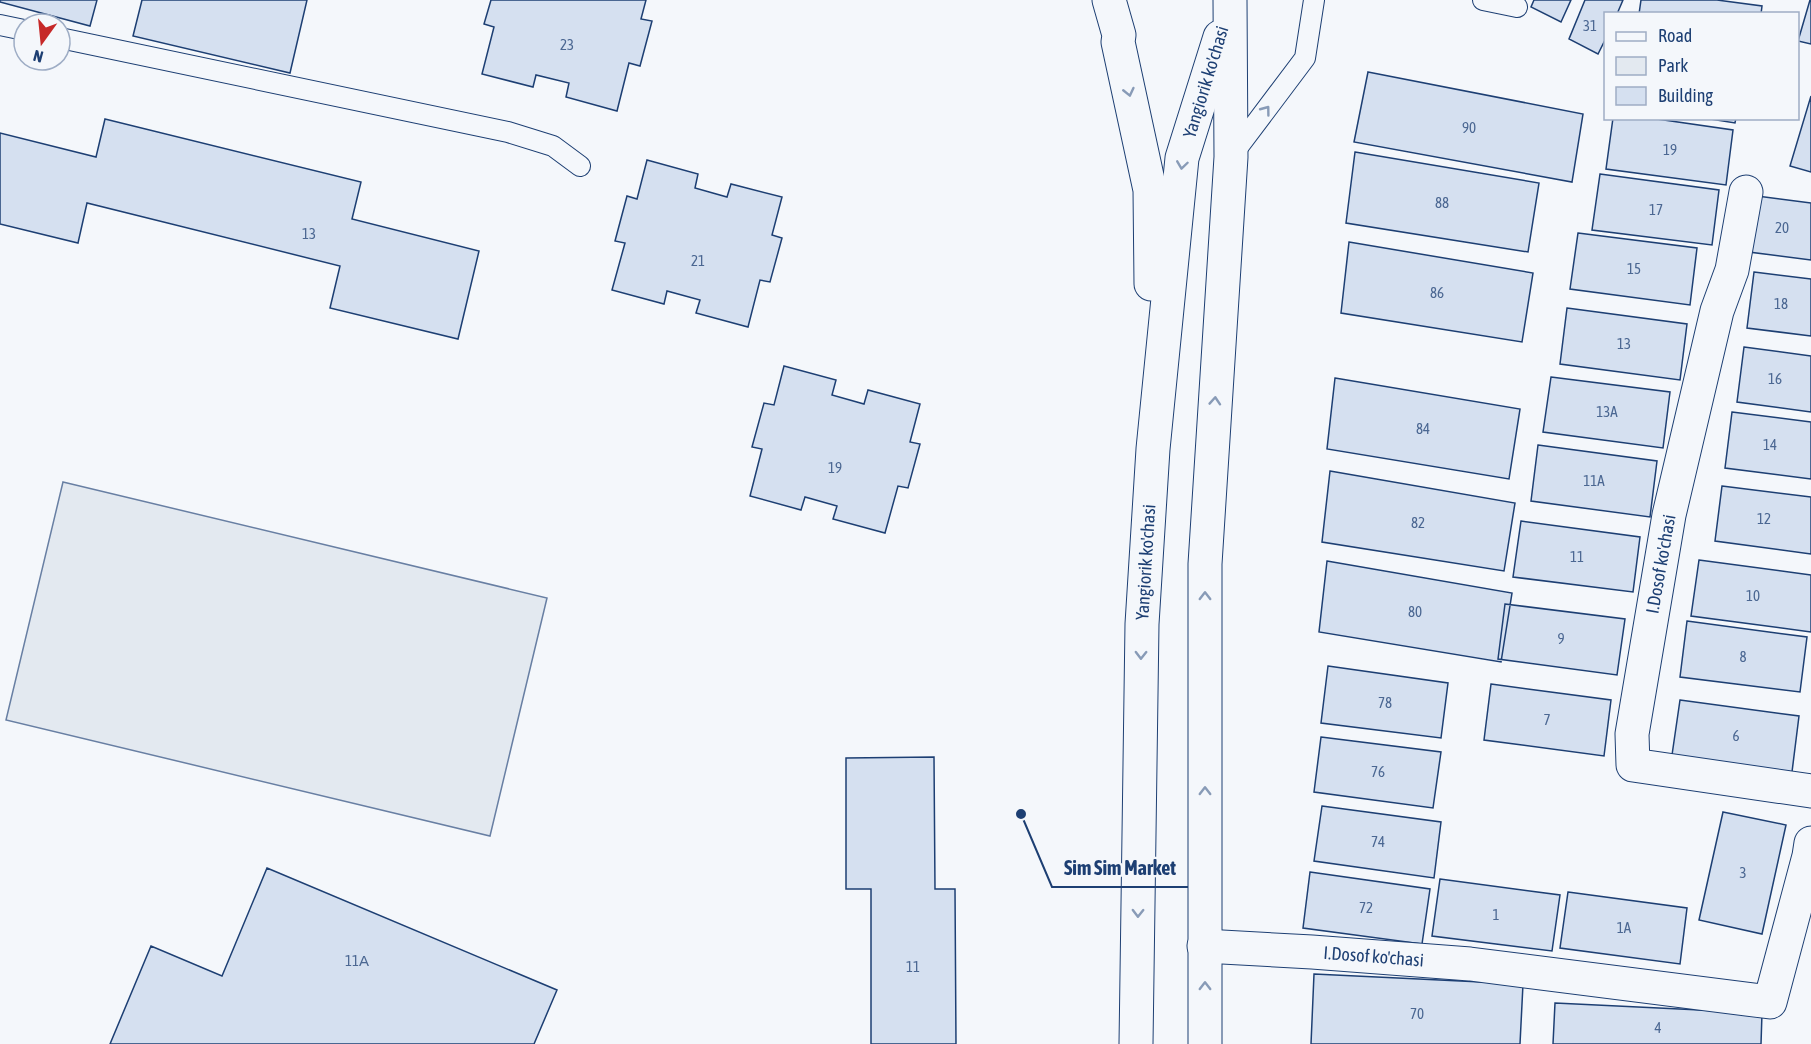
<svg xmlns="http://www.w3.org/2000/svg" width="1811" height="1044" font-family="'Asap Condensed',sans-serif">
	<style>
		.green { fill: #e3e9f0; stroke: #687fa3; stroke-width: 1.5 }
		.building { fill: #d5e0f0; stroke: #1d3f73; stroke-width: 1.5 }
		.lines { fill: none; stroke-linecap: round; stroke-linejoin: round }
		.lane-casing { stroke: #1d3f73; stroke-width: 22 }
		.street-casing { stroke: #1d3f73; stroke-width: 35 }
		.secondary-casing { stroke: #1d3f73; stroke-width: 35 }
		.lane { stroke: #f4f7fb; stroke-width: 20 }
		.street { stroke: #f4f7fb; stroke-width: 33 }
		.secondary { stroke: #f4f7fb; stroke-width: 33 }
		.oneway { stroke: #889bb7 }
		.labels { text-anchor: middle; stroke-width: 4.5; stroke-linejoin: round; paint-order: stroke }
		.number-label { font-size: 15px; fill: #4b6792 }
		.street-label { font-size: 18px; fill: #1d3f73; stroke: #f4f7fb }
		.leader { fill: none; stroke: #1d3f73; stroke-width: 2 }
		.callout-dot { fill: #1d3f73; stroke: #f4f7fb; stroke-width: 2 }
		.callout-label { font-size: 20px; text-anchor: middle; font-weight: bold; fill: #1d3f73; stroke: #f4f7fb; stroke-width: 4.5; stroke-linejoin: round; paint-order: stroke }
	</style>
	<rect width="100%" height="100%" fill="#f4f7fb"/>
	<!-- green -->
	<path class="green" d="M 63,482 L 547,598 L 490,836 L 6,720 Z"/>
	<!-- building -->
	<path class="building" d="M 0,0 L 97,0 L 90,26 L 0,2 Z
		M 142,0 L 307,0 L 290,73 L 133,36 Z
		M 491,0 L 646,0 L 641,19 L 652,21 L 640,66 L 629,63 L 617,111 L 566,97 L 569,83 L 536,75 L 533,87 L 482,74 L 494,27 L 484,24 Z
		M 1534,0 L 1571,0 L 1561,22 L 1531,7 Z
		M 1585,0 L 1623,0 L 1617,14 L 1606,14 L 1606,38 L 1598,54 L 1569,39 Z
		M 1641,0 L 1717,0 L 1762,6 L 1761,14 L 1639,14 Z
		M 1810,0 L 1811,0 L 1811,44 L 1798,41 Z
		M 1368,72 L 1583,114 L 1572,182 L 1354,142 Z
		M 1811,96 L 1811,172 L 1790,166 Z
		M 1613,118 L 1650,118 L 1733,130 L 1726,185 L 1606,169 Z
		M 1704,118 L 1736,118 L 1735,123 Z
		M 105,119 L 361,182 L 352,219 L 479,251 L 458,339 L 330,308 L 340,266 L 87,203 L 78,243 L 0,224 L 0,133 L 96,157 Z
		M 1355,152 L 1539,183 L 1528,252 L 1346,223 Z
		M 647,160 L 698,174 L 695,188 L 727,197 L 731,184 L 782,197 L 772,235 L 782,238 L 770,282 L 760,280 L 748,327 L 696,313 L 700,300 L 667,291 L 664,304 L 612,290 L 625,243 L 615,241 L 627,196 L 637,199 Z
		M 1600,174 L 1719,190 L 1712,245 L 1592,230 Z
		M 1757,196 L 1811,203 L 1811,260 L 1749,252 Z
		M 1578,233 L 1697,248 L 1690,305 L 1570,289 Z
		M 1349,242 L 1533,273 L 1522,342 L 1341,313 Z
		M 1754,272 L 1811,279 L 1811,336 L 1747,328 Z
		M 1567,308 L 1687,324 L 1680,380 L 1560,364 Z
		M 1744,347 L 1811,356 L 1811,412 L 1737,402 Z
		M 784,366 L 836,380 L 832,395 L 864,404 L 868,390 L 920,404 L 910,442 L 920,444 L 908,488 L 898,486 L 885,533 L 833,519 L 837,506 L 805,497 L 801,510 L 750,496 L 762,449 L 752,447 L 764,403 L 774,405 Z
		M 1551,377 L 1670,392 L 1663,448 L 1543,432 Z
		M 1335,378 L 1520,409 L 1509,479 L 1327,449 Z
		M 1732,412 L 1811,422 L 1811,479 L 1725,468 Z
		M 1538,445 L 1657,461 L 1650,517 L 1531,501 Z
		M 1330,471 L 1515,503 L 1504,571 L 1322,542 Z
		M 1722,486 L 1811,497 L 1811,554 L 1715,541 Z
		M 1521,521 L 1640,537 L 1633,592 L 1513,577 Z
		M 1699,560 L 1811,575 L 1811,632 L 1691,616 Z
		M 1327,561 L 1512,593 L 1501,662 L 1319,632 Z
		M 1505,604 L 1625,619 L 1617,675 L 1498,659 Z
		M 1687,621 L 1807,637 L 1800,692 L 1680,677 Z
		M 1328,666 L 1448,683 L 1441,738 L 1321,723 Z
		M 1491,684 L 1611,700 L 1604,756 L 1484,740 Z
		M 1680,700 L 1799,716 L 1792,772 L 1672,755 Z
		M 1321,737 L 1441,752 L 1433,808 L 1314,792 Z
		M 934,757 L 935,889 L 955,889 L 956,1044 L 871,1044 L 871,889 L 846,889 L 846,758 Z
		M 1322,806 L 1441,822 L 1434,878 L 1314,861 Z
		M 1723,812 L 1786,825 L 1762,934 L 1699,920 Z
		M 267,868 L 557,990 L 534,1044 L 110,1044 L 151,946 L 222,976 Z
		M 1310,872 L 1430,889 L 1422,944 L 1303,928 Z
		M 1440,879 L 1560,895 L 1552,951 L 1432,936 Z
		M 1568,892 L 1687,908 L 1680,964 L 1560,948 Z
		M 1314,974 L 1523,984 L 1520,1044 L 1311,1044 Z
		M 1555,1003 L 1762,1013 L 1761,1044 L 1553,1044 Z"/>
	<g class="lines">
		<defs>
			<path id="lane" d="M 1483,0 L 1517,7
				M 0,25 L 24,30
				M 60,38 L 508,132 L 553,146 L 580,166
				M 1232,155 L 1305,58 L 1314,0"/>
			<g id="street">
				<path d="M 1746,192 L 1732,270 L 1717,311 L 1669,515 L 1632,734 L 1633,765 L 1811,791"/>
				<path id="s1" d="M 1204,946 L 1312,952 L 1470,964 L 1770,1002 L 1809,856 L 1811,843"/>
			</g>
			<g id="secondary">
				<path d="M 1109,0 L 1119,35 L 1118,42 L 1150,190 L 1151,284"/>
				<path id="s2" d="M 1136,1044 L 1142,624 L 1153,449 L 1182,158 L 1220,37"/>
				<path d="M 1205,1044 L 1205,564 L 1231,157 L 1230,0"/>
			</g>
		</defs>
		<!-- lane casing -->
		<use href="#lane" class="lane-casing"/>
		<!-- street casing -->
		<use href="#street" class="street-casing"/>
		<!-- secondary casing -->
		<use href="#secondary" class="secondary-casing"/>
		<!-- lane -->
		<use href="#lane" class="lane"/>
		<!-- street -->
		<use href="#street" class="street"/>
		<!-- secondary -->
		<use href="#secondary" class="secondary"/>
	</g>
	<!-- one-way arrows -->
	<defs><path id="oneway-chevron" d="M-2-3.5L2.5 0L-2 3.5" fill="none" stroke-width="1.6" stroke-linecap="round" stroke-linejoin="round" transform="scale(1.5)"/></defs>
	<g class="oneway">
		<use href="#oneway-chevron" transform="translate(1129 92) rotate(77)"/>
		<use href="#oneway-chevron" transform="translate(1266 110) rotate(-53)"/>
		<use href="#oneway-chevron" transform="translate(1182 165) rotate(98)"/>
		<use href="#oneway-chevron" transform="translate(1215 401) rotate(-86)"/>
		<use href="#oneway-chevron" transform="translate(1205 596) rotate(-90)"/>
		<use href="#oneway-chevron" transform="translate(1141 655) rotate(91)"/>
		<use href="#oneway-chevron" transform="translate(1205 791) rotate(-90)"/>
		<use href="#oneway-chevron" transform="translate(1138 913) rotate(91)"/>
		<use href="#oneway-chevron" transform="translate(1205 986) rotate(-90)"/>
	</g>
	<g class="labels">
		<!-- number labels -->
		<g class="number-label">
			<text x="1590" y="31">31</text>
			<text x="567" y="50">23</text>
			<text x="1469" y="133">90</text>
			<text x="1670" y="155">19</text>
			<text x="1442" y="208">88</text>
			<text x="1656" y="215">17</text>
			<text x="1782" y="233">20</text>
			<text x="309" y="239">13</text>
			<text x="698" y="266">21</text>
			<text x="1634" y="274">15</text>
			<text x="1437" y="298">86</text>
			<text x="1781" y="309">18</text>
			<text x="1624" y="349">13</text>
			<text x="1775" y="384">16</text>
			<text x="1607" y="417">13A</text>
			<text x="1423" y="434">84</text>
			<text x="1770" y="450">14</text>
			<text x="835" y="473">19</text>
			<text x="1594" y="486">11A</text>
			<text x="1764" y="524">12</text>
			<text x="1418" y="528">82</text>
			<text x="1577" y="562">11</text>
			<text x="1753" y="601">10</text>
			<text x="1415" y="617">80</text>
			<text x="1561" y="644">9</text>
			<text x="1743" y="662">8</text>
			<text x="1385" y="708">78</text>
			<text x="1547" y="725">7</text>
			<text x="1736" y="741">6</text>
			<text x="1378" y="777">76</text>
			<text x="1378" y="847">74</text>
			<text x="1743" y="878">3</text>
			<text x="1366" y="913">72</text>
			<text x="1496" y="920">1</text>
			<text x="1624" y="933">1A</text>
			<text x="357" y="966">11А</text>
			<text x="913" y="972">11</text>
			<text x="1417" y="1019">70</text>
			<text x="1658" y="1033">4</text>
		</g>
		<!-- street labels -->
		<g class="street-label">
			<text transform="translate(1206 82) rotate(-73)" y="6">Yangiorik ko'chasi</text>
			<text dy="6" stroke="none"><textPath href="#s2" startOffset="482">Yangiorik ko'chasi</textPath></text>
			<text transform="translate(1661 564) rotate(-80)" y="6">I.Dosof ko'chasi</text>
			<text dy="6" stroke="none"><textPath href="#s1" startOffset="170">I.Dosof ko'chasi</textPath></text>
		</g>
	</g>
	<!-- callouts -->
	<path class="leader" d="M1021 814L1052 887H1188"/>
	<circle class="callout-dot" cx="1021" cy="814" r="6"/>
	<g class="callout-label">
		<text x="1120" y="875">Sim Sim Market</text>
	</g>
	<!-- legend -->
	<rect x="1604" y="12" width="195" height="108" fill="#f4f7fb" stroke="#9eadc5" stroke-width="1.5"/>
	<rect x="1616" y="32" width="30" height="9" fill="#f4f7fb" stroke="#9eadc5" stroke-width="1.5"/>
	<text x="1658" y="42" font-size="18" fill="#1d3f73">Road</text>
	<rect x="1616" y="57" width="30" height="18" fill="#e3e9f0" stroke="#9eadc5" stroke-width="1.5"/>
	<text x="1658" y="72" font-size="18" fill="#1d3f73">Park</text>
	<rect x="1616" y="87" width="30" height="18" fill="#d5e0f0" stroke="#9eadc5" stroke-width="1.5"/>
	<text x="1658" y="102" font-size="18" fill="#1d3f73">Building</text>
	<!-- north arrow -->
	<g transform="translate(42 42) rotate(195)"><circle r="28" fill="#f4f7fb" stroke="#9eadc5" stroke-width="1.5"/>
	<path d="M0-4.5L10 22L0 15L-10 22Z" fill="#c62828"/>
	<text y="-9" font-size="16" font-weight="bold" text-anchor="middle" fill="#1d3f73">N</text>
	</g>
</svg>
